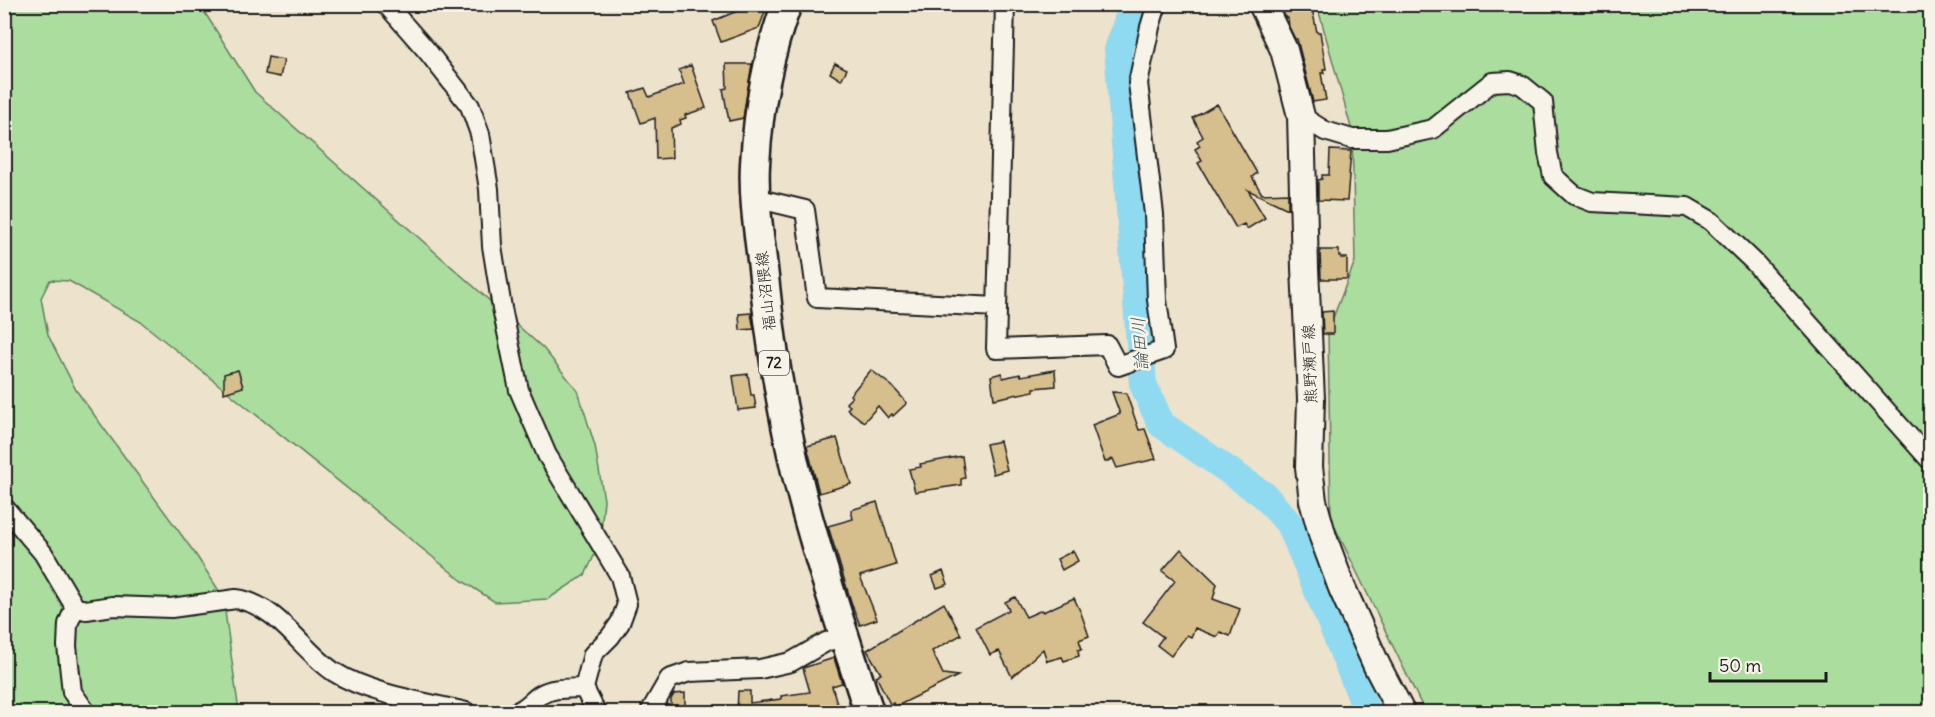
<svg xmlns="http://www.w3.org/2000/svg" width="1935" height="717" font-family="Delius,'Klee One',sans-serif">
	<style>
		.green { fill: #abdd9e; stroke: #647c5d; stroke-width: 1.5 }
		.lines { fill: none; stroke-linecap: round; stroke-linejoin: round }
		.river { stroke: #90daf1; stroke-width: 28 }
		.building { fill: #d6be8d; stroke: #1c1c1c; stroke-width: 1.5 }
		.minor-casing { stroke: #1c1c1c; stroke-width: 22 }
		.secondary-casing { stroke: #1c1c1c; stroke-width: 30 }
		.primary-casing { stroke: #1c1c1c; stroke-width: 33 }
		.minor { stroke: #f7f3e8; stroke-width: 18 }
		.secondary { stroke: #f7f3e8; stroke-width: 26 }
		.primary { stroke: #f7f3e8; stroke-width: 28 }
		.labels { text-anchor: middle; stroke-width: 5; stroke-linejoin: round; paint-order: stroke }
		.shield { fill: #f7f3e8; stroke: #5e5c59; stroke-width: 1.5 }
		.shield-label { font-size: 15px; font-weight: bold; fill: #1c1c1c }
		.street-label { font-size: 16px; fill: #1c1c1c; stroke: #f7f3e8 }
		.water-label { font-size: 18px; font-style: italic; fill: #3f555c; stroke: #f7f3e8 }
	</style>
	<rect width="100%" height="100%" fill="#ede3cd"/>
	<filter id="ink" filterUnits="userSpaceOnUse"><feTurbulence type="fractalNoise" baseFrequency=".0167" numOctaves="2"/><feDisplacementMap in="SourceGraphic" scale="12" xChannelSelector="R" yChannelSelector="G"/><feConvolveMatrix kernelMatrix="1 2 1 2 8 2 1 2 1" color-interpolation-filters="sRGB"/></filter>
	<g filter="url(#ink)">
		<!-- green -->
		<path class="green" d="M 4,5 L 200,5 L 255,92 L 543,348 L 578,391 L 595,446 L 604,500 L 600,543 L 585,575 L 548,599 L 495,602 L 461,580 L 141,322 L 69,281 L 50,280 L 41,298 L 48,335 L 76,390 L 196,555 L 223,597 L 239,712 L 5,712 Z
			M 1317,5 L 1930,5 L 1930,617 L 1927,622 L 1930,629 L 1930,691 L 1920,712 L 1425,712 L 1331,519 L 1328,331 L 1355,261 L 1352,131 Z"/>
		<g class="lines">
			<!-- river -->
			<path class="river" d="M 1133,4 L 1118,50 L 1143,384 L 1161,424 L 1264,495 L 1291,526 L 1360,693 L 1366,712"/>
		</g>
		<!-- building -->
		<path class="building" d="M 754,4 L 768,4 L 759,28 L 721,42 L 713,21 Z
			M 1279,4 L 1311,4 L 1317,32 L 1320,32 L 1326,69 L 1323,69 L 1324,73 L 1321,73 L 1326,100 L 1313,102 L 1297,39 L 1295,39 L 1289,27 L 1288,18 L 1286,18 Z
			M 268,57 L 284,60 L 280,77 L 265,74 Z
			M 835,63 L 847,69 L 841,80 L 830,73 Z
			M 726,64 L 752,64 L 743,118 L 729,121 L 723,89 L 727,88 Z
			M 691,65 L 706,108 L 685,115 L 686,118 L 680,120 L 681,124 L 671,128 L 672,158 L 656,159 L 655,118 L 641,123 L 630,93 L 645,88 L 649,97 L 684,84 L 679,70 Z
			M 1217,104 L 1257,173 L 1252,177 L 1262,194 L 1288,193 L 1288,209 L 1248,190 L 1265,218 L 1247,229 L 1244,224 L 1236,228 L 1198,163 L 1202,161 L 1195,149 L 1200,146 L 1197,141 L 1203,137 L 1193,118 Z
			M 1330,150 L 1351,151 L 1347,201 L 1318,200 L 1318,180 L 1322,179 L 1322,175 L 1329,175 Z
			M 1320,250 L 1339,250 L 1339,256 L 1341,256 L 1341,258 L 1347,258 L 1347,279 L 1321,279 Z
			M 1333,311 L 1333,334 L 1323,334 L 1322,312 Z
			M 751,313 L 754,329 L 740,330 L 739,314 Z
			M 238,370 L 243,387 L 224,393 L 224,374 Z
			M 871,370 L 892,386 L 907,403 L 893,416 L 892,414 L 888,418 L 878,406 L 864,422 L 847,409 L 850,406 L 846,403 L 852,397 L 850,395 Z
			M 1055,370 L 1056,386 L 1034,388 L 1034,391 L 994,399 L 991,376 L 1002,373 L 1003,378 L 1020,374 L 1021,376 Z
			M 748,374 L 751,395 L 754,395 L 756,408 L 738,410 L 733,376 Z
			M 1112,392 L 1126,393 L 1139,430 L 1145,429 L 1156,459 L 1117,468 L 1113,459 L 1105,462 L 1092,425 L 1120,414 Z
			M 837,438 L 851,484 L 819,493 L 807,446 Z
			M 1000,441 L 1007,470 L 993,474 L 986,444 Z
			M 962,456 L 965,478 L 961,479 L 961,485 L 915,492 L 909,469 L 921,467 L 920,464 Z
			M 877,502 L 896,565 L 860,576 L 877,619 L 860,625 L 852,605 L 828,526 L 853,519 L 851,510 Z
			M 1181,549 L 1217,584 L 1213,599 L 1240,609 L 1230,636 L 1220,632 L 1217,637 L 1195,628 L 1191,637 L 1187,635 L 1171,656 L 1157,645 L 1163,637 L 1143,622 L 1175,581 L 1162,571 Z
			M 1073,551 L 1078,561 L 1062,570 L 1057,559 Z
			M 943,571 L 948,584 L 937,588 L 932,576 Z
			M 1015,597 L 1026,617 L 1042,610 L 1043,612 L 1074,598 L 1081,613 L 1089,636 L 1079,640 L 1082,649 L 1078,650 L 1079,656 L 1064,661 L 1062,657 L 1047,661 L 1043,649 L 1012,677 L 999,651 L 990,655 L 976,627 L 1009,610 L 1005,602 Z
			M 944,603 L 961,635 L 932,651 L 943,674 L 958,676 L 895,707 L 893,703 L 890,704 L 876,676 L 881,674 L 867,650 Z
			M 834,658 L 842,683 L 832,686 L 838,707 L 821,712 L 737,712 L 738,691 L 750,691 L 750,703 L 781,699 L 781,696 L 810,692 L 803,668 Z
			M 685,693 L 685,712 L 671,712 L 671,699 L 674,694 Z"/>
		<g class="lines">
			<defs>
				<path id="minor" d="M 386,4 L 428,52 L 470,106 L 480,134 L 489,189 L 492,246 L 502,308 L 519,390 L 547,455 L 620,576 L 627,604 L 620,623 L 610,637 L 593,654 L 584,688 L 596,712
					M 1005,4 L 996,349 L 1107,345 L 1118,366 L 1164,350 L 1157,300 L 1154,214 L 1138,83 L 1150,27 L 1157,4
					M 1301,116 L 1325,131 L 1352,139 L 1387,139 L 1433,129 L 1492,82 L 1510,81 L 1522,85 L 1543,102 L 1548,153 L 1553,176 L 1574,195 L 1592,202 L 1687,207 L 1711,221 L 1754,262 L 1930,460
					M 755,198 L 805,210 L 817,298 L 997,307
					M 4,507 L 43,553 L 75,607 L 86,610 L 113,606 L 171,608 L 236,599 C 277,604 302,651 334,672 C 369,694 425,702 466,712
					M 75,607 L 68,624 L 67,646 L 72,692 L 86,712
					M 516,712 C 526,709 531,701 540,695 C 553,687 569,689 584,688
					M 650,712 L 669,679 L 689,672 L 760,669 L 791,662 L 826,642 L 845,636"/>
				<path id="secondary" d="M 1262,4 L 1284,50 L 1301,116 L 1305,268 L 1311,399 L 1309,467 L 1313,501 L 1323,537 L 1342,588 L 1377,666 L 1401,712"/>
				<path id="primary" d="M 787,4 C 768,54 758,110 755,164 C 753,201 760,240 764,277 C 773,364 788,451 813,535 C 830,595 850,653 869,712"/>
			</defs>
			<!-- minor casing -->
			<use href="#minor" class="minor-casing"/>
			<!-- secondary casing -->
			<use href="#secondary" class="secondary-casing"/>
			<!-- primary casing -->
			<use href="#primary" class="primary-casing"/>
			<!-- minor -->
			<use href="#minor" class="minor"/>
			<!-- secondary -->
			<use href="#secondary" class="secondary"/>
			<!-- primary -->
			<use href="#primary" class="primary"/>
		</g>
	</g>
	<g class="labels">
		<!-- shield labels -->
		<rect class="shield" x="759" y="351" width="30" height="24" rx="4.5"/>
		<g class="shield-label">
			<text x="774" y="368">72</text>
		</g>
		<!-- street labels -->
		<g class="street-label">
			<text transform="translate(765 291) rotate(-96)" y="6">福山沼隈線</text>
			<text transform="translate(1309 364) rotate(-92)" y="6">熊野瀬戸線</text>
		</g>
		<!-- water labels -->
		<g class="water-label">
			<text transform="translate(1140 344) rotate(-94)" y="6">論田川</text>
		</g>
	</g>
	<!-- margin -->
	<rect width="1935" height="717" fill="none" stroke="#f7f3e8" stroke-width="24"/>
	<rect x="12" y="12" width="1911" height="693" fill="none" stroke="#1c1c1c" stroke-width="2" filter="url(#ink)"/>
	<!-- scale -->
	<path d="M1710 672v9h116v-9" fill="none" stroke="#1c1c1c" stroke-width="3"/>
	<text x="1719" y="672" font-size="18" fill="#1c1c1c" stroke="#f7f3e8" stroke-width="4.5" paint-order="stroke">50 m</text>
</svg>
